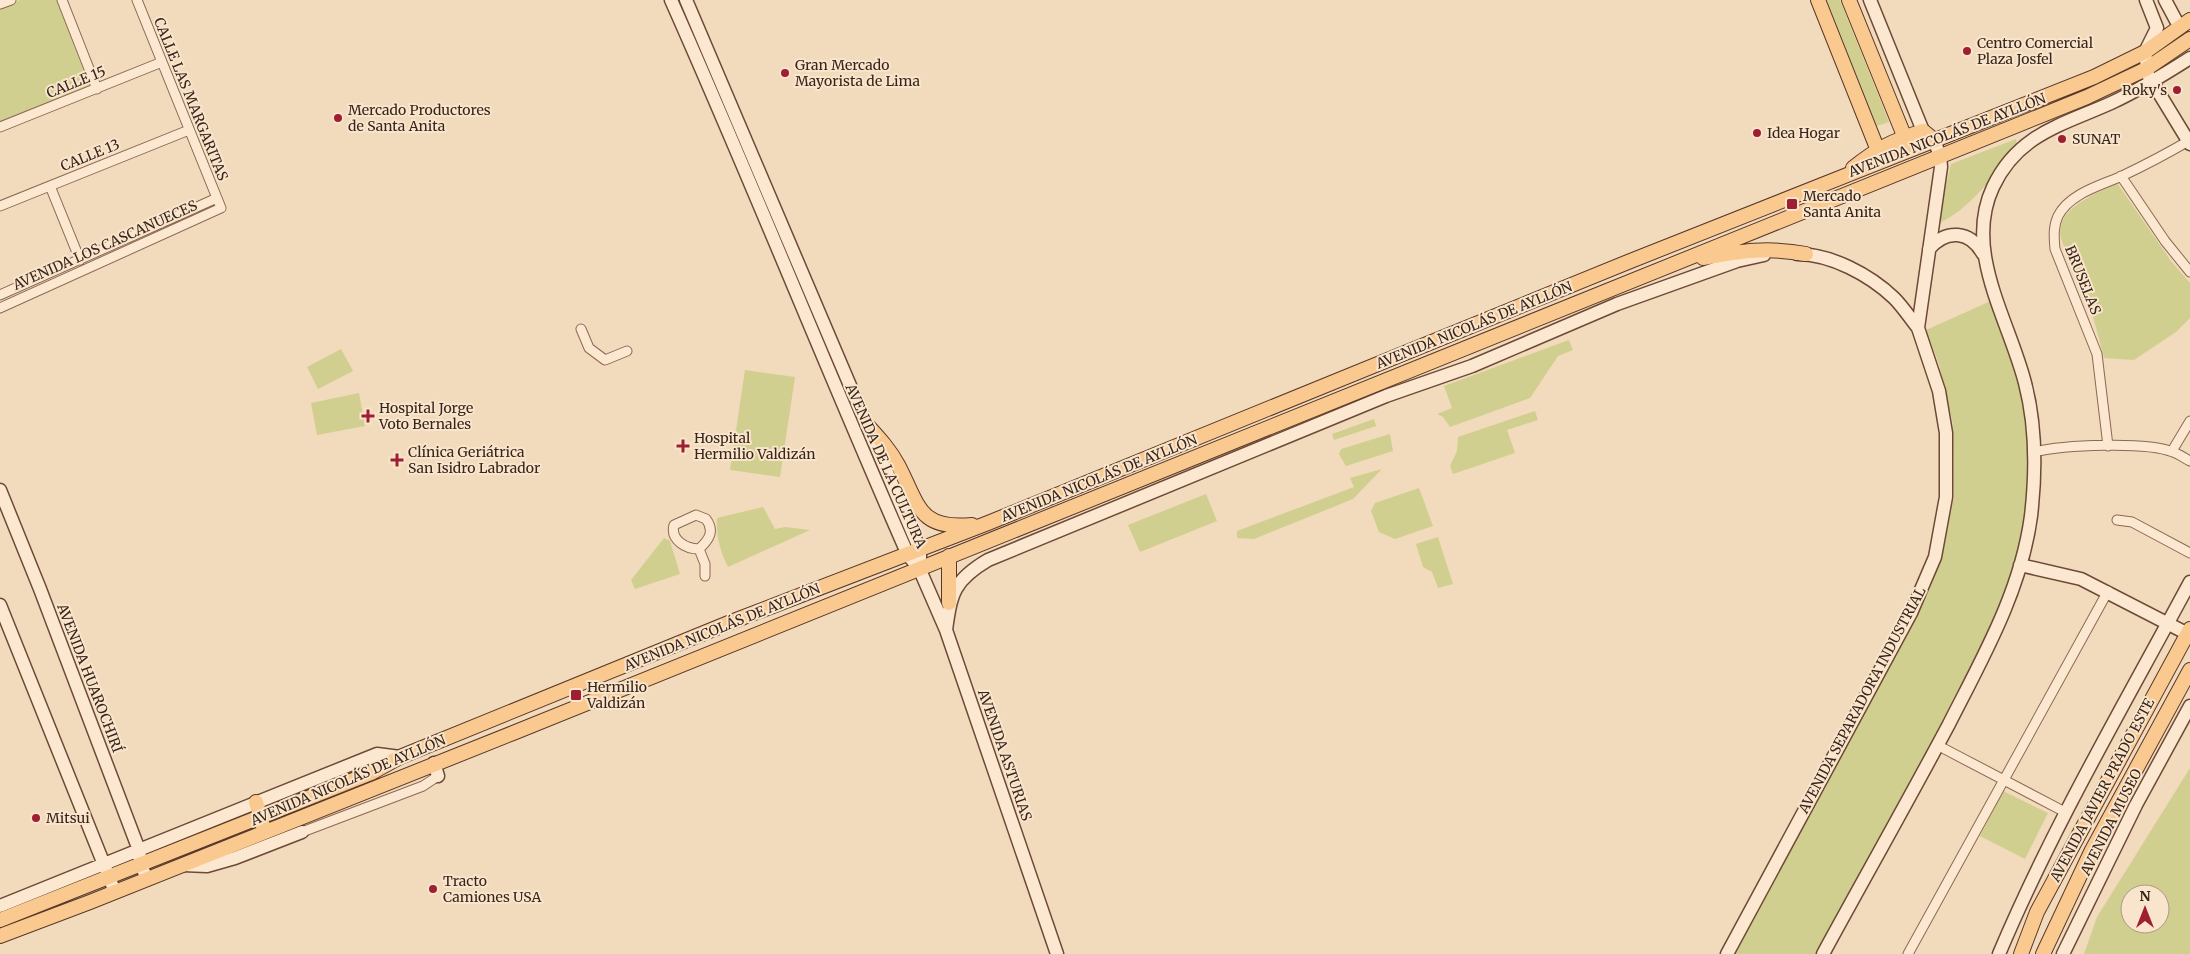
<svg xmlns="http://www.w3.org/2000/svg" width="2190" height="954" font-family="Merriweather,serif">
	<style>
		.green { fill: #d1cf8f; fill-rule: evenodd }
		.lines { fill: none; stroke-linecap: round; stroke-linejoin: round }
		.street-casing { stroke: #8b6954; stroke-width: 11 }
		.secondary-casing { stroke: #6c4a37; stroke-width: 15 }
		.primary-casing { stroke: #583829; stroke-width: 16 }
		.street { stroke: #fce8d0; stroke-width: 9 }
		.secondary { stroke: #fce8d0; stroke-width: 12 }
		.primary { stroke: #fac98f; stroke-width: 14 }
		.poi-dot { fill: #9f1e31; stroke: #f9e5cc; stroke-width: 2 }
		.labels { text-anchor: middle; stroke-width: 4; stroke-linejoin: round; paint-order: stroke }
		.poi-label { font-size: 14px; fill: #38241a; stroke: #f9e5cc; text-anchor: start }
		.street-label { font-size: 14px; fill: #38241a; stroke: #f9e5cc }
	</style>
	<rect width="100%" height="100%" fill="#f2dabc"/>
	<!-- green -->
	<path class="green" d="M 20,0 L 57,0 L 90,87 L 0,122 L 0,8 Z
		M 1826,0 L 1840,0 L 1889,122 L 1877,126 Z
		M 2016,139 L 2017,145 C 1997,172 1969,211 1937,224 L 1951,164 Z
		M 2117,183 L 2171,261 L 2190,283 L 2190,318 L 2176,332 L 2134,360 L 2104,358 C 2098,335 2092,310 2083,288 C 2077,271 2066,256 2061,238 C 2053,209 2098,193 2117,183 Z
		M 1993,300 L 2021,390 L 2031,454 L 2025,520 L 2007,598 L 1927,754 L 1817,954 L 1728,954 L 1928,594 L 1943,552 L 1954,497 L 1953,424 L 1939,364 L 1926,330 Z
		M 1569,340 L 1573,350 L 1558,356 L 1530,398 L 1450,427 L 1443,417 L 1437,414 L 1452,408 L 1444,386 Z
		M 341,349 L 353,371 L 318,389 L 307,367 Z
		M 745,370 L 795,377 L 780,477 L 730,470 Z
		M 359,393 L 365,426 L 317,435 L 311,403 Z
		M 1535,411 L 1538,420 L 1507,430 L 1515,453 L 1453,474 L 1450,466 L 1457,451 L 1458,437 Z
		M 1374,419 L 1376,426 L 1334,440 L 1332,434 Z
		M 1390,434 L 1393,451 L 1346,466 L 1339,454 L 1341,449 Z
		M 1382,469 L 1353,499 L 1254,539 L 1237,538 L 1237,531 L 1354,487 L 1350,478 Z
		M 1419,488 L 1433,526 L 1395,539 L 1379,532 L 1371,511 L 1375,503 Z
		M 1206,494 L 1217,521 L 1140,552 L 1128,525 Z
		M 763,507 L 775,529 L 785,527 L 810,530 L 728,567 C 720,551 716,536 717,518 Z
		M 1438,537 L 1453,584 L 1438,588 L 1432,572 L 1423,567 L 1416,544 Z
		M 664,538 L 670,541 L 680,574 L 635,589 L 631,580 Z
		M 2190,768 L 2190,954 L 2084,954 L 2097,917 ZM 2130,894 L 2160,894 L 2160,924 L 2130,924 Z
		M 2003,791 L 2048,813 L 2025,859 L 1980,836 Z"/>
	<g class="lines">
		<defs>
			<path id="street" d="M 62,0 L 97,89
				M 0,4 L 11,0
				M 0,127 L 162,62
				M 2121,176 L 2165,241 L 2190,272
				M 50,186 L 80,260
				M 0,206 L 189,130
				M 0,295 L 217,198
				M 0,308 L 221,208 L 137,0
				M 581,329 L 589,348 L 605,360 L 627,351
				M 2108,446 L 2097,354 L 2055,249 C 2054,237 2053,227 2058,216 C 2070,193 2102,185 2122,176 C 2145,165 2168,153 2190,140
				M 2172,451 L 2190,421
				M 2034,452 C 2063,445 2146,441 2173,452 C 2179,454 2184,458 2190,461
				M 2117,520 L 2132,522 L 2190,553
				M 699,549 C 709,540 715,531 706,519 L 696,515 L 674,525 C 670,540 686,549 699,549 L 705,564 L 705,576
				M 1937,745 L 2065,812
				M 302,832 L 423,786 L 438,776
				M 1908,954 L 2108,591"/>
			<path id="secondary" d="M 671,0 C 753,184 827,371 908,555 L 919,568 L 946,630 L 1057,954
				M 686,0 L 920,550 L 920,558
				M 1870,0 L 1923,131
				M 2146,0 L 2157,28 L 2145,52 L 2148,75 L 2190,144
				M 2165,0 L 2180,28
				M 1929,249 C 1946,229 1970,230 1983,254
				M 1797,254 C 1831,254 1870,275 1894,298 C 1903,307 1910,318 1918,328
				M 0,490 L 40,589 L 139,850 L 141,865 L 147,879
				M 2020,565 L 2081,579 L 2190,635
				M 0,605 L 115,892
				M 946,630 C 951,593 954,580 988,560 L 1386,396 L 1472,366 L 1617,304 L 1737,261 L 1764,255
				M 434,763 L 438,776
				M 183,865 L 207,866 L 235,858 L 302,832
				M 0,906 L 377,754 L 400,757
				M 1727,954 L 1911,613 L 1935,557 L 1946,497 L 1946,433 L 1939,391 L 1918,328 L 1941,167 L 1940,156 L 1934,140
				M 1823,954 C 1865,877 1908,801 1949,724 C 1983,657 2021,591 2031,516 C 2036,473 2036,425 2025,383 C 2009,320 1963,251 1993,187 C 2018,134 2062,125 2111,103 C 2139,90 2165,74 2190,58
				M 1999,954 C 2053,826 2124,705 2190,582
				M 2063,954 L 2136,805 L 2190,706"/>
			<path id="primary" d="M 1818,0 L 1877,148
				M 1849,0 L 1905,138
				M 1853,168 C 1878,148 1892,141 1923,131 L 1934,140
				M 1703,258 C 1741,251 1768,247 1806,254
				M 867,425 C 879,438 890,450 898,465 C 919,505 918,530 972,525
				M 949,556 L 949,603
				M 256,802 L 263,826
				M 0,920 L 371,773 L 400,757 L 731,622 L 988,523 L 1628,262 L 2094,77 L 2145,52 L 2190,20
				M 0,936 L 90,902 L 513,733 L 2087,97 L 2146,69 L 2190,39
				M 2021,954 L 2037,912 L 2190,629
				M 2043,954 L 2092,850 L 2190,670"/>
		</defs>
		<!-- street casing -->
		<use href="#street" class="street-casing"/>
		<!-- secondary casing -->
		<use href="#secondary" class="secondary-casing"/>
		<!-- primary casing -->
		<use href="#primary" class="primary-casing"/>
		<!-- street -->
		<use href="#street" class="street"/>
		<!-- secondary -->
		<use href="#secondary" class="secondary"/>
		<!-- primary -->
		<use href="#primary" class="primary"/>
	</g>
	<!-- markers -->
	<g class="poi-dot">
		<circle cx="1967" cy="51" r="5"/>
		<circle cx="785" cy="73" r="5"/>
		<circle cx="2177" cy="90" r="5"/>
		<circle cx="338" cy="118" r="5"/>
		<circle cx="1757" cy="133" r="5"/>
		<circle cx="2062" cy="139" r="5"/>
		<rect x="1786" y="198" width="12" height="12" rx="2.5"/>
		<path d="M365.5 408.5h5v5h5v5h-5v5h-5v-5h-5v-5h5z"/>
		<path d="M680.5 438.5h5v5h5v5h-5v5h-5v-5h-5v-5h5z"/>
		<path d="M394.5 452.5h5v5h5v5h-5v5h-5v-5h-5v-5h5z"/>
		<rect x="570" y="689" width="12" height="12" rx="2.5"/>
		<circle cx="36" cy="818" r="5"/>
		<circle cx="433" cy="889" r="5"/>
	</g>
	<g class="labels">
		<!-- poi labels -->
		<g class="poi-label">
			<text x="1977" y="48">Centro Comercial<tspan x="1977" dy="16">Plaza Josfel</tspan></text>
			<text x="795" y="70">Gran Mercado<tspan x="795" dy="16">Mayorista de Lima</tspan></text>
			<text x="2167" y="95" text-anchor="end">Roky's</text>
			<text x="348" y="115">Mercado Productores<tspan x="348" dy="16">de Santa Anita</tspan></text>
			<text x="1767" y="138">Idea Hogar</text>
			<text x="2072" y="144">SUNAT</text>
			<text x="1803" y="201">Mercado<tspan x="1803" dy="16">Santa Anita</tspan></text>
			<text x="379" y="413">Hospital Jorge<tspan x="379" dy="16">Voto Bernales</tspan></text>
			<text x="694" y="443">Hospital<tspan x="694" dy="16">Hermilio Valdizán</tspan></text>
			<text x="408" y="457">Clínica Geriátrica<tspan x="408" dy="16">San Isidro Labrador</tspan></text>
			<text x="587" y="692">Hermilio<tspan x="587" dy="16">Valdizán</tspan></text>
			<text x="46" y="823">Mitsui</text>
			<text x="443" y="886">Tracto<tspan x="443" dy="16">Camiones USA</tspan></text>
		</g>
		<!-- street labels -->
		<g class="street-label">
			<text transform="translate(76 82) rotate(-22)" y="5">CALLE 15</text>
			<text transform="translate(191 99) rotate(68)" y="5">CALLE LAS MARGARITAS</text>
			<text transform="translate(1947 135) rotate(-21)" y="5">AVENIDA NICOLÁS DE AYLLÓN</text>
			<text transform="translate(90 155) rotate(-22)" y="5">CALLE 13</text>
			<text transform="translate(105 245) rotate(-24)" y="5">AVENIDA LOS CASCANUECES</text>
			<text transform="translate(2083 280) rotate(68)" y="5">BRUSELAS</text>
			<text transform="translate(1474 325) rotate(-22)" y="5">AVENIDA NICOLÁS DE AYLLÓN</text>
			<text transform="translate(886 466) rotate(66)" y="5">AVENIDA DE LA CULTURA</text>
			<text transform="translate(1099 478) rotate(-22)" y="5">AVENIDA NICOLÁS DE AYLLÓN</text>
			<text transform="translate(722 627) rotate(-22)" y="5">AVENIDA NICOLÁS DE AYLLÓN</text>
			<text transform="translate(90 678) rotate(69)" y="5">AVENIDA HUAROCHIRÍ</text>
			<text transform="translate(1862 700) rotate(-62)" y="5">AVENIDA SEPARADORA INDUSTRIAL</text>
			<text transform="translate(1005 755) rotate(71)" y="5">AVENIDA ASTURIAS</text>
			<text transform="translate(348 780) rotate(-23)" y="5">AVENIDA NICOLÁS DE AYLLÓN</text>
			<text transform="translate(2102 790) rotate(-62)" y="5">AVENIDA JAVIER PRADO ESTE</text>
			<text transform="translate(2111 822) rotate(-63)" y="5">AVENIDA MUSEO</text>
		</g>
	</g>
	<!-- north arrow -->
	<g transform="translate(2145 909)"><circle r="24" fill="#f9e5cc" stroke="#ac9885"/>
	<path d="M0-4L9 19L0 12L-9 19Z" fill="#9f1e31"/>
	<text y="-8" font-size="14" font-weight="bold" text-anchor="middle" fill="#38241a">N</text>
	</g>
</svg>
